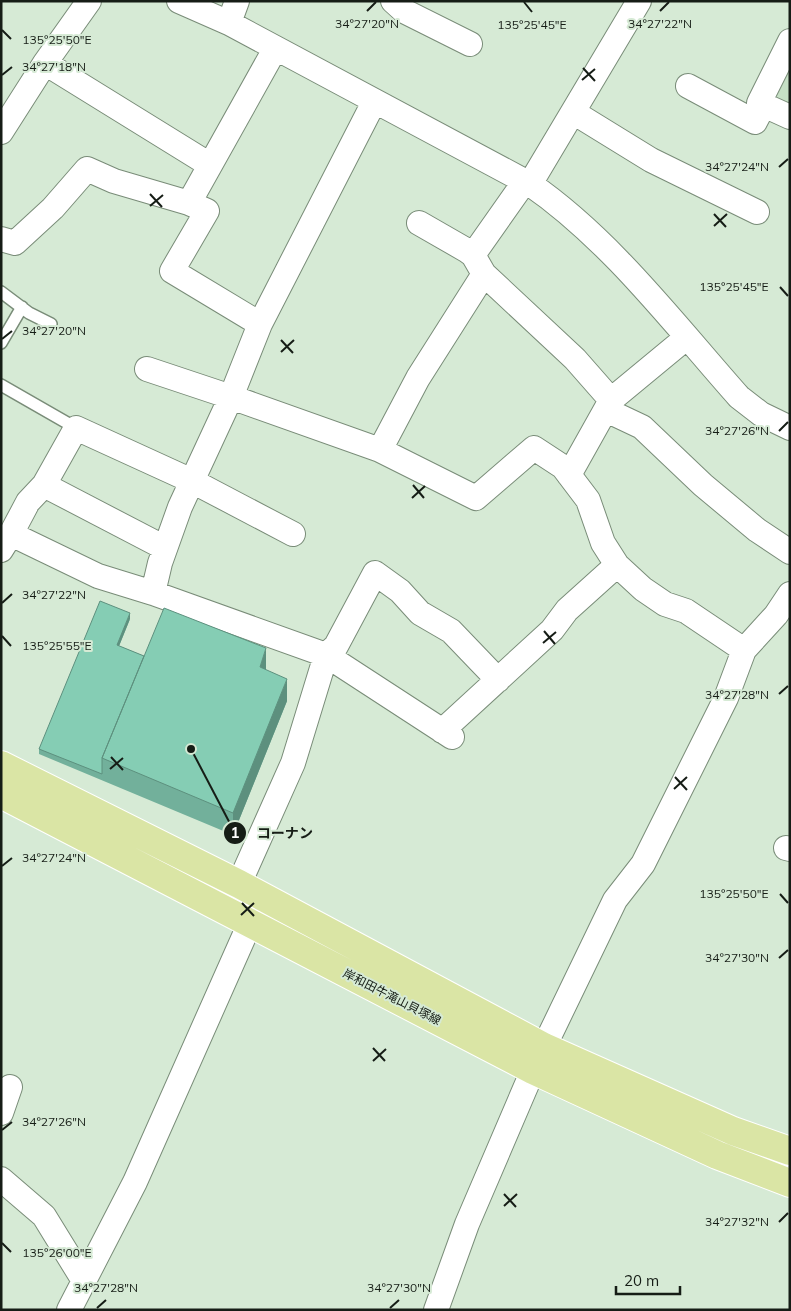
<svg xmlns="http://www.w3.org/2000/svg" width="791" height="1311" font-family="Mulish,'Noto Sans JP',sans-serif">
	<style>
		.built { fill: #c6e0c5 }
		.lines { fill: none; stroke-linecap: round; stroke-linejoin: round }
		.service-casing { stroke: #798c78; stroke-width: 14 }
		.minor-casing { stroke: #798c78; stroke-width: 26 }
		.primary-casing { stroke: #fff; stroke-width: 30 }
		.service { stroke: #fff; stroke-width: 11 }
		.minor { stroke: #fff; stroke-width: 24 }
		.primary { stroke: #dae5a5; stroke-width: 28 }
		.wall { fill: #72b09b }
		.shaded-wall { fill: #5d907e }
		.building { fill: #85cdb4; stroke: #5d907e }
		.ticks { fill: none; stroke: #161d16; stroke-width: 2 }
		.labels { text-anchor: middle; stroke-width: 4; stroke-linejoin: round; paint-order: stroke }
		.street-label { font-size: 12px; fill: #161d16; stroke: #d6ead5 }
		.ticks-label { font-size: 12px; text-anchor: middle; fill: #161d16; stroke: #d6ead5; stroke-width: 4; stroke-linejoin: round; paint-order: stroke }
		.leader { fill: none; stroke: #161d16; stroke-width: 2 }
		.callout-dot { fill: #161d16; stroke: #d6ead5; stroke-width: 2 }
		.mark-label { font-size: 15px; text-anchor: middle; font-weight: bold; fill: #fff }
		.callout-label { font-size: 14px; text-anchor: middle; font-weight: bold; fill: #161d16; stroke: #d6ead5; stroke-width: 4; stroke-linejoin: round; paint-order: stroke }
	</style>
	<rect width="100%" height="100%" fill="#d6ead5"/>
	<!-- built -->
	<path class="built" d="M 790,57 L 790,110 L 779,106 L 773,94 Z"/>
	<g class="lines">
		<defs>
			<path id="service" d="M 1,292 L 29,313 L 51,324
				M 1,343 L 22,307
				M 1,385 L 76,428"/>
			<path id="minor" d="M 179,1 L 229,23 L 530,184 C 610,239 675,325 739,397 L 761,414 L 790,428
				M 393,1 L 404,11 L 470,44
				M 229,23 L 237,1
				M 790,41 L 759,103 L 790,117
				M 45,63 L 210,165
				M 688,86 L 755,122 L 764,105
				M 573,112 L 651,160 L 757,212
				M 1,132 L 45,63 L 89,1
				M 530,184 L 639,1
				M 189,203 L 207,211 L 172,271 L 260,324
				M 1,239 L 15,243 L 53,208 L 87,169 L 114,181 L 189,203 L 275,49
				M 473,255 L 525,181
				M 484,274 L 575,359 L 611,400
				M 147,369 L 231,397 L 380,450 L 476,498 L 534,448 L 563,467 L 588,500 L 603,543 L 617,565 L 643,589 L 665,604 L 686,611 L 744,650
				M 606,410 L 642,427 L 703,485 L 757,530 L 790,552
				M 380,450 L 418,378 L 484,274 L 473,255 L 466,250 L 419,223
				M 569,475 L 611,400 L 686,338
				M 44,485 L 165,548
				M 11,534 L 28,502 L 44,485 L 76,428 L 192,481 L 293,534
				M 1,550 L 11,534 L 98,576 L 153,593 L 326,655 L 452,737
				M 153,593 L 160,563 L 180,507 L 231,397 L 260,324 L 374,102
				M 442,731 L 552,630 L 567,610 L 617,565
				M 786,848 L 790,849
				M 544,1047 L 615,900 L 643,864 L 726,698 L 744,650 L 776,615 L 790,594
				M 1,1113 L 10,1087
				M 1,1179 L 44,1216 L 84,1281
				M 69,1310 L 135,1182 L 250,923 L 239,884 L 293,763 L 326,655 L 336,646 L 375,573 L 400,591 L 420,613 L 451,631 L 498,680
				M 436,1310 L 467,1224 L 533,1070"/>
			<path id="primary" d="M 1,765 L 239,884 L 544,1047 L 733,1131 L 790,1151
				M 1,794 L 533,1070 L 717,1155 L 790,1183"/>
		</defs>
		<!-- service casing -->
		<use href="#service" class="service-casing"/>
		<!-- minor casing -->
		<use href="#minor" class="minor-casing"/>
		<!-- primary casing -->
		<use href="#primary" class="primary-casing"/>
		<!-- service -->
		<use href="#service" class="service"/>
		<!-- minor -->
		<use href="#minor" class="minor"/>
		<!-- primary -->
		<use href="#primary" class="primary"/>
	</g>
	<!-- wall -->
	<path class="wall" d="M 130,619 L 119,646 L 144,656 L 266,670 L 287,701 L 233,835 L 39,754 L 39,749 Z"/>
	<!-- shaded-wall -->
	<path class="shaded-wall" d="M 130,613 L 130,619 L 117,651 L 117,645 Z
		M 266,648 L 266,670 L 260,667 Z
		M 287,679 L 287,701 L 233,835 L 233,813 Z"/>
	<!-- building -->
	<path class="building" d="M 100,601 L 130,613 L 117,645 L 144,656 L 102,758 L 102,774 L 39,749 Z
		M 164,608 L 266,648 L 260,667 L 287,679 L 233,813 L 102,758 Z"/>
	<!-- ticks -->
	<path class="ticks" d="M 524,2 L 532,12M 367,11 L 376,2M 660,11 L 669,2M 2,30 L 11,39M 583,68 L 595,81M 2,75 L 12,67M 582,80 L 595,69M 779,167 L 788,159M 150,194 L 162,207M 150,206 L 163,195M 714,214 L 726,227M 714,226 L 727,214M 780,287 L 788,296M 2,339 L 12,331M 281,340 L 293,353M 281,352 L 294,340M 779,431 L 788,422M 413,485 L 424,498M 412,498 L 425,486M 2,603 L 12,594M 544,631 L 555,644M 2,636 L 11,646M 543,643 L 556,632M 779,694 L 788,686M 111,757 L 123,770M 110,769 L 123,758M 675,777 L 687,790M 674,789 L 687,777M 2,866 L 12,858M 780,894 L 788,903M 242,903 L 254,916M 241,915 L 254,903M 779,958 L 788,950M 373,1048 L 385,1061M 373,1061 L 386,1049M 2,1130 L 12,1122M 504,1194 L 516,1207M 504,1206 L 517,1194M 779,1222 L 788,1213M 2,1243 L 11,1252M 97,1308 L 106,1300M 390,1308 L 399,1300"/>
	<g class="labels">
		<!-- street labels -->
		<g class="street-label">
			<text transform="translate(392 997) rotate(27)" y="4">岸和田牛滝山貝塚線</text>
		</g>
	</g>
	<g class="ticks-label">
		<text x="367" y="28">34°27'20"N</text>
		<text x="660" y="28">34°27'22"N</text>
		<text x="532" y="29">135°25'45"E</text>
		<text x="57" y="44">135°25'50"E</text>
		<text x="54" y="71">34°27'18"N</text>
		<text x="737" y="171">34°27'24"N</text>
		<text x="734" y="291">135°25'45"E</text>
		<text x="54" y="335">34°27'20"N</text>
		<text x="737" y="435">34°27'26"N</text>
		<text x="54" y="599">34°27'22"N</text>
		<text x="57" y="650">135°25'55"E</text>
		<text x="737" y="699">34°27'28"N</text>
		<text x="54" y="862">34°27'24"N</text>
		<text x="734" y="898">135°25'50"E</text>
		<text x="737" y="962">34°27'30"N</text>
		<text x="54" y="1126">34°27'26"N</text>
		<text x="737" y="1226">34°27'32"N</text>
		<text x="57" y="1257">135°26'00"E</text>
		<text x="106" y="1292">34°27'28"N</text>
		<text x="399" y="1292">34°27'30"N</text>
	</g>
	<!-- callouts -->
	<path class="leader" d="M191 749L235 833"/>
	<g class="callout-dot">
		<circle cx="191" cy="749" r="5"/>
		<circle cx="235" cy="833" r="12"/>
	</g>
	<g class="mark-label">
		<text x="235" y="838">1</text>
	</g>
	<g class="callout-label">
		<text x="285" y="838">コーナン</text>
	</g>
	<!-- border -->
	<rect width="791" height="1311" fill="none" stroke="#161d16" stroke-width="5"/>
	<!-- scale -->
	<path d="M616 1286v8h64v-8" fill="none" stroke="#161d16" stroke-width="2.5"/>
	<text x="624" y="1286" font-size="15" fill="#161d16" stroke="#d6ead5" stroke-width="4" paint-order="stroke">20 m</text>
</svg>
